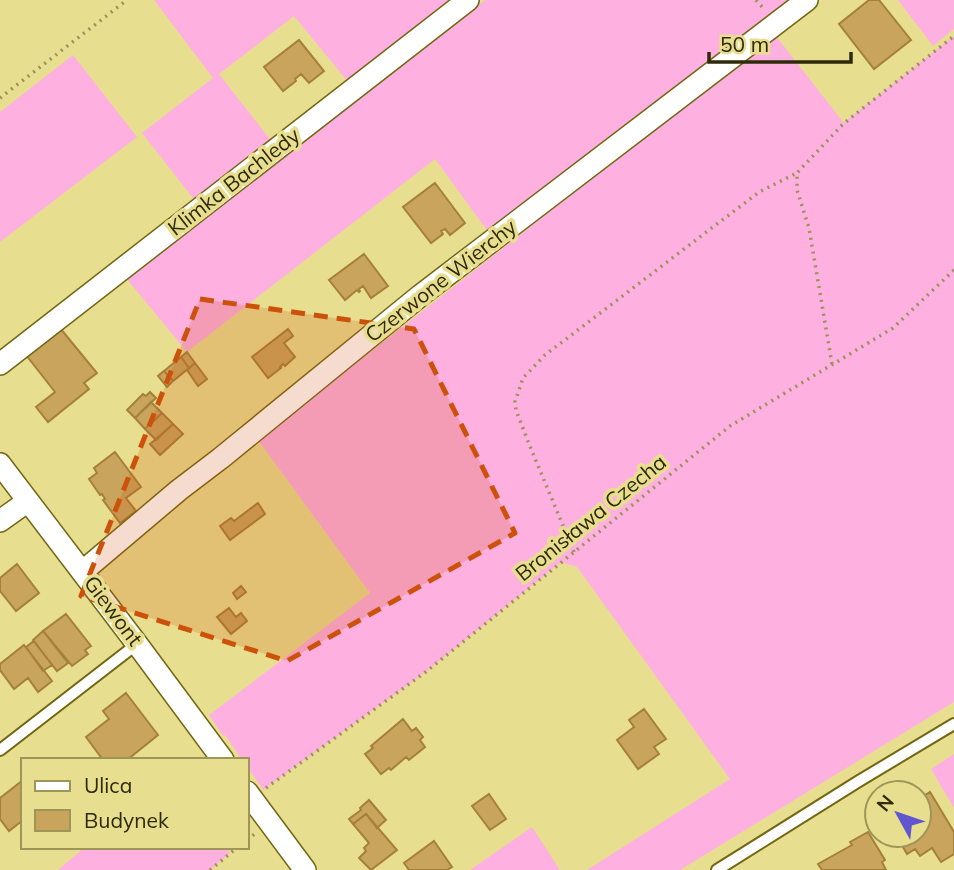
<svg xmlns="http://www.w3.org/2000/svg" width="954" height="870" font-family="Mulish,sans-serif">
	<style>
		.grass { fill: #feb0e0 }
		.building { fill: #c9a45d; stroke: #a48038; stroke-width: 2 }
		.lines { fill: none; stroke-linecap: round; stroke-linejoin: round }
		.service-casing { stroke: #716712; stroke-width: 14 }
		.minor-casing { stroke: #716712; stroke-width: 24 }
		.path { stroke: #9a9256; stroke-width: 3.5; stroke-dasharray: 2 5; stroke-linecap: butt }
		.service { stroke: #fff; stroke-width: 10 }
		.minor { stroke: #fff; stroke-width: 21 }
		.marked { fill: #cc520b; fill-opacity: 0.2; stroke: #cc520b; stroke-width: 5; stroke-dasharray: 14 9; stroke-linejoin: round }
		.labels { text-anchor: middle; stroke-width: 7; stroke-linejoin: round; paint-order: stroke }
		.street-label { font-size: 21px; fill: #2e2908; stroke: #e8de8f }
	</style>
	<rect width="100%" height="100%" fill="#e8de8f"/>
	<!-- grass -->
	<path class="grass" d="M 154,0 L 456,0 L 349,83 L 294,16 L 219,74 L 273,143 L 196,202 L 142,133 L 213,78 Z
		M 485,0 L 789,0 L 489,233 L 435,159 L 187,352 L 126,278 Z
		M 898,0 L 954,0 L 954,29 L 933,46 Z
		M 775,35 L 840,118 L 843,123 L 954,36 L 954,702 L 680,870 L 587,870 L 730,779 L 577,567 L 561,562 L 427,671 L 263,790 L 247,766 L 247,760 L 242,760 L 225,735 L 223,736 L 209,715 L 370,593 L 258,440 Z
		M 73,55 L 137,137 L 0,242 L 0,112 Z
		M 954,754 L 954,808 L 931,769 Z
		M 532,827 L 560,870 L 470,870 Z
		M 85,847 L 226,847 L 230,853 L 210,870 L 58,870 Z"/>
	<!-- building -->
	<path class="building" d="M 869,0 L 879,0 L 911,40 L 874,69 L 839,24 Z
		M 299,40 L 324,71 L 309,83 L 301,74 L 295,79 L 296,81 L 283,91 L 264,67 Z
		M 435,183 L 465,223 L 450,235 L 445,229 L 441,231 L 443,234 L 431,243 L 403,207 Z
		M 364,254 L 388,286 L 371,298 L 363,286 L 359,289 L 360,291 L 359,292 L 357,290 L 345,300 L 329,280 Z
		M 60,328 L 97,373 L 84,383 L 89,389 L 48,422 L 36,407 L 55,392 L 26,355 Z
		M 288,329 L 293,336 L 284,343 L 295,357 L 285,366 L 283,364 L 280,367 L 281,368 L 268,378 L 252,357 Z
		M 187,352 L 195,363 L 189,368 L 181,357 Z
		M 181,357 L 189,368 L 173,381 L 164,371 Z
		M 195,363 L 207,379 L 198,386 L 187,370 Z
		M 164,371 L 173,381 L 167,387 L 158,376 Z
		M 150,392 L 156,398 L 135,418 L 127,410 L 143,394 L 146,396 Z
		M 151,402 L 162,413 L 145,429 L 135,418 Z
		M 162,413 L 173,424 L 156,440 L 145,429 Z
		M 173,424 L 183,434 L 160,455 L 150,444 Z
		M 115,452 L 141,487 L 126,498 L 136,511 L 120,523 L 103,500 L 105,499 L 102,494 L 100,495 L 89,479 L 97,473 L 94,468 Z
		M 258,503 L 265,514 L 230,540 L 220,526 L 231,518 L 234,521 Z
		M 17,564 L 39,593 L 16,611 L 0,591 L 0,578 Z
		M 241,586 L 246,592 L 237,599 L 233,593 Z
		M 229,608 L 236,617 L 241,613 L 247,621 L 231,634 L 217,617 Z
		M 66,614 L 91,646 L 85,650 L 88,654 L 72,666 L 43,631 Z
		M 43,631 L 68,663 L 57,671 L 33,640 Z
		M 34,641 L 52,665 L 43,671 L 26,647 Z
		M 24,645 L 52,681 L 38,692 L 28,678 L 14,689 L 0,670 L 0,664 Z
		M 126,693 L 158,735 L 127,760 L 103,760 L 86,737 L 109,719 L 103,711 Z
		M 644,709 L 666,739 L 654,747 L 659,754 L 638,769 L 617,740 L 634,727 L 629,720 Z
		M 403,719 L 412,731 L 416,728 L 423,737 L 420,740 L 425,747 L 409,760 L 406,757 L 391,770 L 389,768 L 381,774 L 365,754 L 373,748 L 371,746 Z
		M 23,780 L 23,820 L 9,831 L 0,819 L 0,798 Z
		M 930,792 L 954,832 L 954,854 L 941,862 L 932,848 L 920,856 L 915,849 L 907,854 L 896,835 L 919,835 L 919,799 Z
		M 489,794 L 506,819 L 490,830 L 472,806 Z
		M 369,800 L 386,820 L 377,828 L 366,814 L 353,824 L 349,819 L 361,810 L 360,808 Z
		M 366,814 L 397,850 L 371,870 L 359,858 L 366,851 L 364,848 L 369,843 L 353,824 Z
		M 868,832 L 885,860 L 882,862 L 886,870 L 822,870 L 818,864 L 852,845 L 850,842 Z
		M 434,841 L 452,867 L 447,870 L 409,870 L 404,863 Z"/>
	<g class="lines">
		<defs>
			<path id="service" d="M 0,750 L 137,644
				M 717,870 L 859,781 L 954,724"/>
			<path id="minor" d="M 0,364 L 468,0
				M 0,464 L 137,644 L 223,760
				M 0,521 L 28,501
				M 82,572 L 179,490 L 221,458 L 421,295 L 807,0
				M 247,792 L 305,870"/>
		</defs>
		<!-- service casing -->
		<use href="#service" class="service-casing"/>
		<!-- minor casing -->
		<use href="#minor" class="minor-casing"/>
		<!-- path -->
		<path class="path" d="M 756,0 L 764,9
			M 0,98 L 127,0
			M 832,364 L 809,228 L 797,190 L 797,173 L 843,124 L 954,36
			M 574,552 L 529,444 L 516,410 L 515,402 L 523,378 L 545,355 L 759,192 L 797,173
			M 266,788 L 427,671 L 730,426 L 893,328 L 954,270
			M 247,840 L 256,833
			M 210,870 L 238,847"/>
		<!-- service -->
		<use href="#service" class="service"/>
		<!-- minor -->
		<use href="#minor" class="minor"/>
	</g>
	<!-- marked area -->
	<path class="marked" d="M 200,299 L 414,329 L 515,533 L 287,661 L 81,596 Z"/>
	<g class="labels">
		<!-- street labels -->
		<g class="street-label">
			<text transform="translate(234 182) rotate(-38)" y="7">Klimka Bachledy</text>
			<text transform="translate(441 281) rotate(-38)" y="7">Czerwone Wierchy</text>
			<text transform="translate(591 518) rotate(-39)" y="7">Bronisława Czecha</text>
			<text transform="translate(113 611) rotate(53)" y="7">Giewont</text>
		</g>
	</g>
	<!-- legend -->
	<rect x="21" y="758" width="228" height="91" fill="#e8de8f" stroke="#9e9659" stroke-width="2"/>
	<rect x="35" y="781" width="35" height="10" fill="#ffffff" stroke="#9e9659" stroke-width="2"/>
	<text x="84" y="793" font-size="21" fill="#2e2908">Ulica</text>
	<rect x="35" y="810" width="35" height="21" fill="#c9a45d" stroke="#9e9659" stroke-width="2"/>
	<text x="84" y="828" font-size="21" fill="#2e2908">Budynek</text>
	<!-- north arrow -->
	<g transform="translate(898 814) rotate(310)"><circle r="33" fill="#e8de8f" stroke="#9e9659" stroke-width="2"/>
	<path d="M0-5L12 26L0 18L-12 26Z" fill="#6056cf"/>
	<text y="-10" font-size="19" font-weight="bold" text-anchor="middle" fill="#2e2908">N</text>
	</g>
	<!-- scale -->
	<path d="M709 52v10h142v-10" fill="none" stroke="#2e2908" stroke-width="3.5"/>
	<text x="720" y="52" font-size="21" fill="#2e2908" stroke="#e8de8f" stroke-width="5" paint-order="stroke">50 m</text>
</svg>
